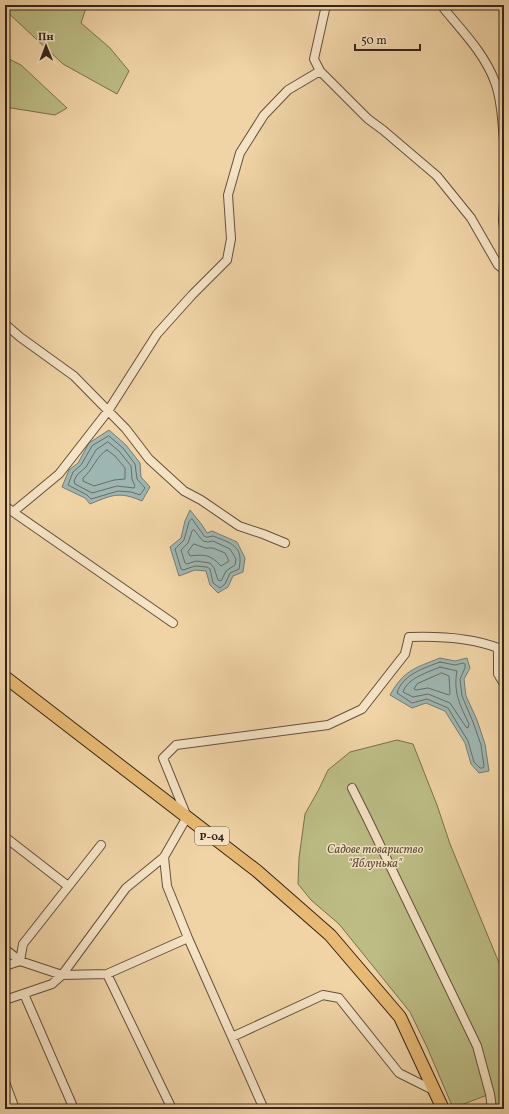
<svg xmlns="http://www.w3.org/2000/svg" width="509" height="1114" font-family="Vollkorn,serif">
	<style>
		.green { fill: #bcbc84; stroke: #78704e }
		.water { fill: #9eb6b1; stroke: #747c74 }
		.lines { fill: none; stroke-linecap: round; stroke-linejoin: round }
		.shore { stroke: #6a6d64; stroke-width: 1 }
		.street-casing { stroke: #64503c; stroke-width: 10 }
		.primary-casing { stroke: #352418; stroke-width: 14 }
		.street { stroke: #f5e3c5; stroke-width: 8 }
		.primary { stroke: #e8ba73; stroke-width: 12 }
		.labels { text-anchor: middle; stroke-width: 3; stroke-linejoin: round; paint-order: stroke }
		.shield { fill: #f5e3c5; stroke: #6f5d4c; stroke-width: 1 }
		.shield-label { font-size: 11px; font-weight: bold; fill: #352418 }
		.park-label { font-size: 12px; font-style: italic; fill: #574a33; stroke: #f5e3c5 }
	</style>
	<rect width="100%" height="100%" fill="#f0d4a6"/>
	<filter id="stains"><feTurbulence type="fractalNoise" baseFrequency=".005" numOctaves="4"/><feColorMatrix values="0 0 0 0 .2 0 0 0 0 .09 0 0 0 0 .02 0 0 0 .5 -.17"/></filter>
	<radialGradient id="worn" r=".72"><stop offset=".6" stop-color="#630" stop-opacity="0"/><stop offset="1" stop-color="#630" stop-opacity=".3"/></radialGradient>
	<!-- green -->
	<path class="green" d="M 5,5 L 87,5 L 81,23 L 110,48 L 129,71 L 117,94 L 63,64 L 5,10 Z
		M 5,57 L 21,65 L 67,108 L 55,115 L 5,107 Z
		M 397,740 L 413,744 L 437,805 L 450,844 L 504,975 L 504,1109 L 493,1109 L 490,1094 L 453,1108 L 427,1047 L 410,1012 L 339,924 L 311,900 L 298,884 L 299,858 L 305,814 L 319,789 L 328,770 L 350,752 Z"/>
	<!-- water -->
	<path class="water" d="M 109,430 L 126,445 L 140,463 L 141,477 L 150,487 L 142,501 C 119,491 112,495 90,504 L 85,498 L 62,487 L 69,470 L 78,463 L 89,443 Z
		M 190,510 L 202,525 L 207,533 L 212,531 L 237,542 L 245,558 L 243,572 L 233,576 L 228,587 L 218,593 L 210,585 L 206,571 L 195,570 L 179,576 L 170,547 L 181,538 L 185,521 Z
		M 440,658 L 455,661 L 467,658 L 470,668 L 464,679 L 466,696 L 477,720 L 485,744 L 489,771 L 479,773 L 471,764 L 465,743 L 445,711 L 426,703 L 412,708 L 390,695 C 404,670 415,668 440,658 Z"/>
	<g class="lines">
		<!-- shore -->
		<path class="shore" d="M 109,436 L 123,448 L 135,464 L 137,479 L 145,488 L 140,495 L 131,492 L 118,491 L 91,499 L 87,495 L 68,485 L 73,472 L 81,465 L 92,446 Z
			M 108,442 L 119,451 L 131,466 L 132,479 L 135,486 L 134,488 L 117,486 L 92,493 L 75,484 L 74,481 L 77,475 L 86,467 L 96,450 Z
			M 107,450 L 115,456 L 125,468 L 125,479 L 114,480 L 94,486 L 83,481 L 83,478 C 93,470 96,456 107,450 Z
			M 192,519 L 205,537 L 208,537 L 213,536 C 231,543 244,546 239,569 L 230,573 L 225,584 L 220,588 L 213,583 L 210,569 L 207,567 L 195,566 L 183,570 L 181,569 L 175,549 L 184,540 L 189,522 Z
			M 194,530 L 203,541 L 208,542 L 213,541 L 230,549 L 236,559 L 235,565 L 226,571 L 221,581 L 218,580 L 214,568 L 210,563 L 196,561 L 187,564 L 185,563 L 181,550 L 188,543 L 192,531 Z
			M 194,544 L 205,548 L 213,548 L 225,553 L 229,561 L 221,566 C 211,555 205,554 190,556 L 188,552 Z
			M 440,662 L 455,665 L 463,663 L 465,664 L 465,668 L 460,679 L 462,696 L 473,722 L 481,745 L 484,766 L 483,768 L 480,768 L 474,762 L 468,741 L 448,708 L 427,699 L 412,703 L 397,693 C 402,675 424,668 440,662 Z
			M 440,667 L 457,671 C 453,692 460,705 469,724 L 468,728 L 466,727 L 450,703 L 428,694 L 413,697 L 403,692 C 407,678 429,672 440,667 Z
			M 442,673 L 449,676 L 450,693 L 449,695 L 428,688 L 416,690 L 414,689 L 417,684 Z"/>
		<defs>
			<path id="street" d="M 326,5 L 314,59 L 320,71 L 368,119 L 383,130 L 437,176 L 471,218 L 498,265 L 504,270
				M 441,5 C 460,29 484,52 495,82 C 502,100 502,121 504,140
				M 504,202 L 503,220 L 504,229
				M 5,324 L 20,337 L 74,376 L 126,429 L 149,459 L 184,491 L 201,500 L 239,526 L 263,534 L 285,543
				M 5,506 L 13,512 L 59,474 L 108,411 L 157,334 L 192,295 L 227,260 L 231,239 L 228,195 L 240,153 L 264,115 L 288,90 L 320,71
				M 13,512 L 173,623
				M 498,648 L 498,674 L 504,684
				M 352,788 L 367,818 L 477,1046 L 490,1094 L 492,1109
				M 5,837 L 68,886
				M 188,938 L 263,1107 L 262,1109
				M 5,949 L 20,961 L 62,975 L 107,974 L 188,938 L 167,886 L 164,857
				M 5,966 L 20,961 L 23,944 L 101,845
				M 107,974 L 172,1109
				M 24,994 L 74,1109
				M 5,1000 L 52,984 L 62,975 L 126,888 L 164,857 L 187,817 L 163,758 L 176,745 L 328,725 L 362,709 L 405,654 L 409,637 C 438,636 470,637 498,648 L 504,646
				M 232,1037 L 323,995 L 339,998 L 399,1073 L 435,1091
				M 5,1082 L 15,1109"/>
			<path id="primary" d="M 5,677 L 257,871 L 330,935 L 400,1017 L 443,1109"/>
		</defs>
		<!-- street casing -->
		<use href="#street" class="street-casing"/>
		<!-- primary casing -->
		<use href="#primary" class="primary-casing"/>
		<!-- street -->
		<use href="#street" class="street"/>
		<!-- primary -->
		<use href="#primary" class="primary"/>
	</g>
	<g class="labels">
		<!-- shield labels -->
		<rect class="shield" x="195" y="827" width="34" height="18" rx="3"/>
		<g class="shield-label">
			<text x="212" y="840">Р-04</text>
		</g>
		<!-- park labels -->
		<g class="park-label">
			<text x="375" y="853">Садове товариство<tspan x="375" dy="14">"Яблунька"</tspan></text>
		</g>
	</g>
	<!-- margin -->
	<rect width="509" height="1114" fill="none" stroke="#f0d4a6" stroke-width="20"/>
	<rect x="6" y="6" width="497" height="1102" fill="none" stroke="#352418" stroke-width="2"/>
	<rect x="10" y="10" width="489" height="1094" fill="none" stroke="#352418"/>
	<!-- north arrow -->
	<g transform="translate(46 46) rotate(359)" stroke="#f5e3c5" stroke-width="3" paint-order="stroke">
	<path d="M0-3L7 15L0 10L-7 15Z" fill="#352418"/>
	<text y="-6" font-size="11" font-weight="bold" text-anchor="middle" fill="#352418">Пн</text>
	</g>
	<!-- scale -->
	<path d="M355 44v6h65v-6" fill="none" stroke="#352418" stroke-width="2"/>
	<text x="361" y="44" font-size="12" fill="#352418" stroke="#f5e3c5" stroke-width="3" paint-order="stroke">50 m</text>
	<rect width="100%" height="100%" filter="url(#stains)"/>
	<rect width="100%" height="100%" fill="url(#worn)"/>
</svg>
